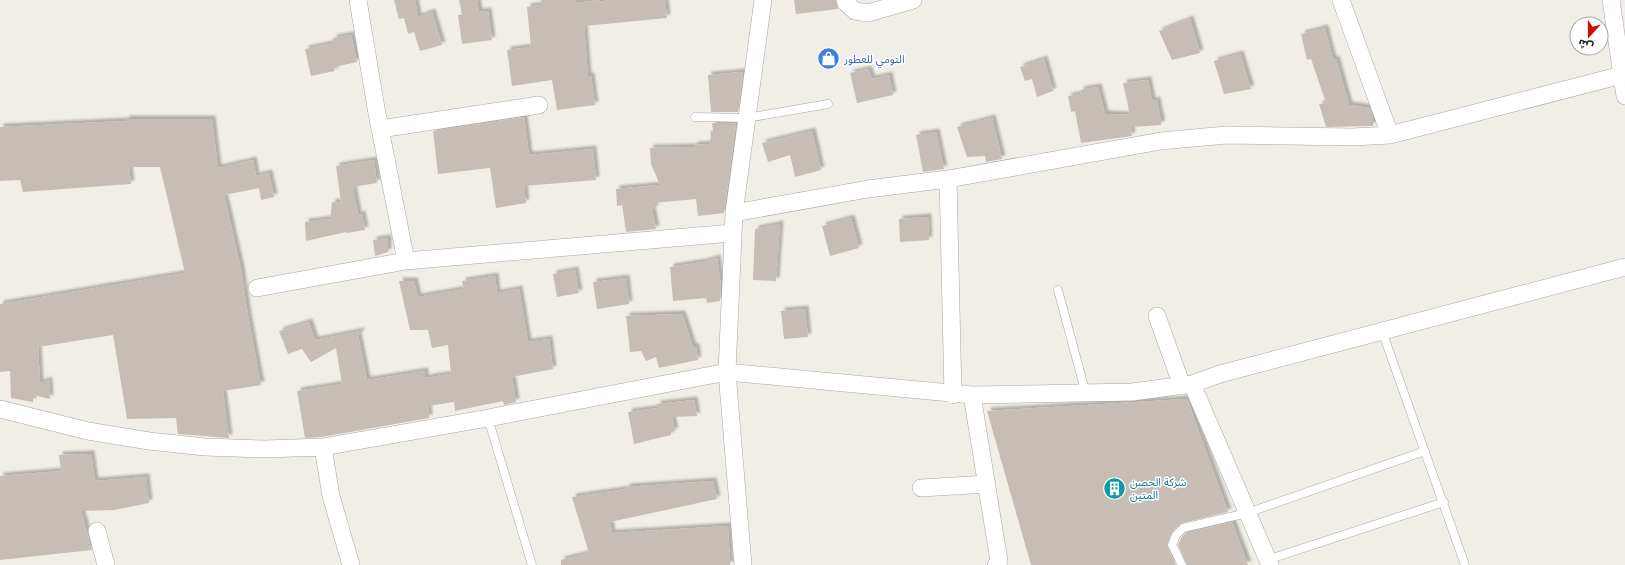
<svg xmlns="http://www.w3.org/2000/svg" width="1625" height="565" font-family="'DM Sans','Noto Sans Arabic',sans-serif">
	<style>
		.building { fill: #c6beb6; filter: url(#shadow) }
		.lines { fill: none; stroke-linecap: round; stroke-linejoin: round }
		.service-casing { stroke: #a7a7a7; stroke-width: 9 }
		.minor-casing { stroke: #a7a7a7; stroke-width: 18 }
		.service { stroke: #fff; stroke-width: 8 }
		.minor { stroke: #fff; stroke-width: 17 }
		.labels { text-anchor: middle; stroke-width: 3; stroke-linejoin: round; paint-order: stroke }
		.shop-label { font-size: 11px; fill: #366cbe; stroke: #fff; text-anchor: start }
		.culture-label { font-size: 11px; fill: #0d838f; stroke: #fff; text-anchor: start }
	</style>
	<defs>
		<filter id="shadow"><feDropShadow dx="3.5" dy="-3.5" stdDeviation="1" flood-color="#0004"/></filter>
	</defs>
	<rect width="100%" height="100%" fill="#f1eee7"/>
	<!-- building -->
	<path class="building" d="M 394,0 L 415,0 L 418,17 L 432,12 L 442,45 L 420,51 L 414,32 L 408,34 L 404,18 L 399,19 Z
		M 459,0 L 477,0 L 479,12 L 488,11 L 492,40 L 462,44 L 458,15 L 462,15 Z
		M 541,0 L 575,0 L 576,3 L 599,0 L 600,2 L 611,0 L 665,0 L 667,18 L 584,26 L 588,76 L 591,76 L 595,105 L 557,110 L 552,80 L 512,86 L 507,50 L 531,47 L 527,7 L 540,5 Z
		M 794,0 L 835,0 L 838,9 L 796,14 Z
		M 1190,19 L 1200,53 L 1172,60 L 1159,31 Z
		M 1325,28 L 1333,60 L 1336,59 L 1349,105 L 1370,108 L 1373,118 L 1373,126 L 1326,127 L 1319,104 L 1326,103 L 1311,59 L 1307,60 L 1301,34 Z
		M 351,35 L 357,62 L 334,67 L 335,71 L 311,76 L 305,49 L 334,43 L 333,38 Z
		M 1240,54 L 1251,89 L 1224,94 L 1214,61 Z
		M 1044,59 L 1053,91 L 1037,97 L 1032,79 L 1025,81 L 1020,67 Z
		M 868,69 L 872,79 L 889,75 L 893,95 L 857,103 L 850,73 Z
		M 743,72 L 738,112 L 711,112 L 708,75 Z
		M 1148,80 L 1152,101 L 1157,100 L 1160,117 L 1161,117 L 1161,125 L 1131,127 L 1132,136 L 1081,143 L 1075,111 L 1071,112 L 1068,96 L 1081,94 L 1080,90 L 1098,87 L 1105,114 L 1130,115 L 1123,83 Z
		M 524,117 L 529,155 L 593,149 L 596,180 L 524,186 L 526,203 L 496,208 L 490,168 L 438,174 L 433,131 Z
		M 992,118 L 1002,159 L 986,162 L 985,156 L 967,157 L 957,127 Z
		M 126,119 L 212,119 L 218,168 L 253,160 L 256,176 L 269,173 L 274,197 L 261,200 L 259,188 L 224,195 L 241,269 L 248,316 L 261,385 L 223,391 L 229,438 L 178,434 L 176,418 L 127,419 L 113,335 L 38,347 L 40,383 L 49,380 L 50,399 L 33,395 L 33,402 L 11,398 L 10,371 L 0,372 L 0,304 L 185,273 L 160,167 L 129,167 L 131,184 L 23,192 L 20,180 L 0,181 L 0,127 L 126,121 Z
		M 712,123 L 736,123 L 724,213 L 698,216 L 696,199 L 654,203 L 655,209 L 652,209 L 656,229 L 626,232 L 622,205 L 617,206 L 616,189 L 660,185 L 651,164 L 650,148 L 694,147 L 694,145 L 710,144 L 711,131 L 713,131 Z
		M 812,131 L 821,170 L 795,177 L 790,155 L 768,162 L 762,143 Z
		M 936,132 L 944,169 L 923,172 L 916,135 Z
		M 374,160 L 377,183 L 353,187 L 358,215 L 362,214 L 365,230 L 346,233 L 346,232 L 306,241 L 305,222 L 330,219 L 332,202 L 341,203 L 336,166 Z
		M 928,217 L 929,240 L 900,242 L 899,219 Z
		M 851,218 L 859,248 L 830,256 L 822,226 Z
		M 780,224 L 776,281 L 753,280 L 755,229 Z
		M 388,238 L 388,252 L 375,256 L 373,240 Z
		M 717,258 L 721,287 L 720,301 L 707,303 L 706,298 L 673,301 L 670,267 L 703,262 Z
		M 575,270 L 579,293 L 557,297 L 553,274 Z
		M 495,276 L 497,293 L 519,289 L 528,342 L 549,339 L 553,369 L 512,377 L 516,402 L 504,405 L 503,401 L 455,411 L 454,402 L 428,406 L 429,418 L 322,437 L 305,438 L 297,391 L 342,384 L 336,348 L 311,362 L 302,349 L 288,354 L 279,331 L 309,322 L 315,340 L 361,331 L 361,333 L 358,335 L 367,380 L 425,371 L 425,378 L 451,374 L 448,345 L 432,348 L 428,330 L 410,330 L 399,281 L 414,281 L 418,297 L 464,289 L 462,281 Z
		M 626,278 L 629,304 L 597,309 L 593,282 Z
		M 805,309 L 808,337 L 784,339 L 781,311 Z
		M 682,314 L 693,347 L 696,347 L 698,360 L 659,368 L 656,357 L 646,361 L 641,351 L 630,352 L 626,316 Z
		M 1187,399 L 1228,512 L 1182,523 L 1172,531 L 1167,546 L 1176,565 L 1031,565 L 987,411 Z
		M 694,400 L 697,416 L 672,417 L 675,431 L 671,432 L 671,435 L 634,444 L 628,412 L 658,408 L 657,404 Z
		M 91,454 L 95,481 L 146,477 L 149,503 L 114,510 L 81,511 L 92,550 L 0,560 L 0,476 L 61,471 L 59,455 Z
		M 713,481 L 717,499 L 610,522 L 612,533 L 728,526 L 730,565 L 561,565 L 561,560 L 589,553 L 572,497 L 627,489 L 626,487 Z
		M 1232,522 L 1248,565 L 1187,565 L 1178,545 L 1181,538 L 1186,533 Z"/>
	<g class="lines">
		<defs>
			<path id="service" d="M 695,117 L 747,118 L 828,104
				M 1058,290 L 1086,394
				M 1382,331 L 1465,565
				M 488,418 L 532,565
				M 1267,560 L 1444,502
				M 1182,565 L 1172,545 L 1176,535 L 1183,528 L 1247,513 L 1425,451"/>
			<path id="minor" d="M 358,0 L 376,108 L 406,261 L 732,233
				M 845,0 L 846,3 L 855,11 L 868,13 L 913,0
				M 1341,0 L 1390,135
				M 1611,0 L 1625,96
				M 380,129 L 539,105
				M 948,179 L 953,395
				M 734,213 L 868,189 L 948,179 L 1161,141 L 1226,135 L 1353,137 L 1390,135 L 1622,75
				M 257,288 L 406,261
				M 1157,316 L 1182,386
				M 1192,384 L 1270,565
				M 972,395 L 999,561 L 996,565
				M 0,409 L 88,431 L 149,441 L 205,447 L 265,449 L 323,447 L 488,418 L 727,372 L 972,395 L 1132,392 L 1192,384 L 1220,374 L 1625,267
				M 323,447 L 331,496 L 351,565
				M 921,488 L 987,484
				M 97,531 L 106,565
				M 743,565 L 727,372 L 734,213 L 763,0"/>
		</defs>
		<!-- service casing -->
		<use href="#service" class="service-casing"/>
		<!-- minor casing -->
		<use href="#minor" class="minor-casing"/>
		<!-- service -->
		<use href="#service" class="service"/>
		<!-- minor -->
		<use href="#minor" class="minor"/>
	</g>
	<!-- icons -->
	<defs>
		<symbol id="shop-disc" viewBox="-11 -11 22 22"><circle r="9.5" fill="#3f7fe0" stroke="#fff"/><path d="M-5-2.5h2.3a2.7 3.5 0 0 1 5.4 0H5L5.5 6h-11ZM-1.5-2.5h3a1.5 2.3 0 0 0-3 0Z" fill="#fff"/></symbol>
		<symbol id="building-disc" viewBox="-11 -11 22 22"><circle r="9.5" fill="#0f9aa8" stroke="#fff"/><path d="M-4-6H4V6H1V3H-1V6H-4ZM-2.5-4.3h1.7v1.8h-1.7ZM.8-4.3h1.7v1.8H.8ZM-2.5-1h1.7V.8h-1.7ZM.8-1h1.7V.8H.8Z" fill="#fff"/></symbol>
	</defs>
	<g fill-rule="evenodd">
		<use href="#shop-disc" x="816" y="46" width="25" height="25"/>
		<use href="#building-disc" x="1102" y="476" width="25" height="25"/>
	</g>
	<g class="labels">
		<!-- shop labels -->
		<g class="shop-label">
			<text x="844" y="63">التومي للعطور</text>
		</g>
		<!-- culture labels -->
		<g class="culture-label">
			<text x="1130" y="486">شركة الحصن<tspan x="1130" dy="13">المتين</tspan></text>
		</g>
	</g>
	<!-- north arrow -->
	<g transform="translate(1589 36) rotate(201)"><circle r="19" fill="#ffffff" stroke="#a6a6a6"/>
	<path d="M0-3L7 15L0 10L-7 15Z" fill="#d00c00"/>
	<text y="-6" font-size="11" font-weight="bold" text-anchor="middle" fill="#202020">ش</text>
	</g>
</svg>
